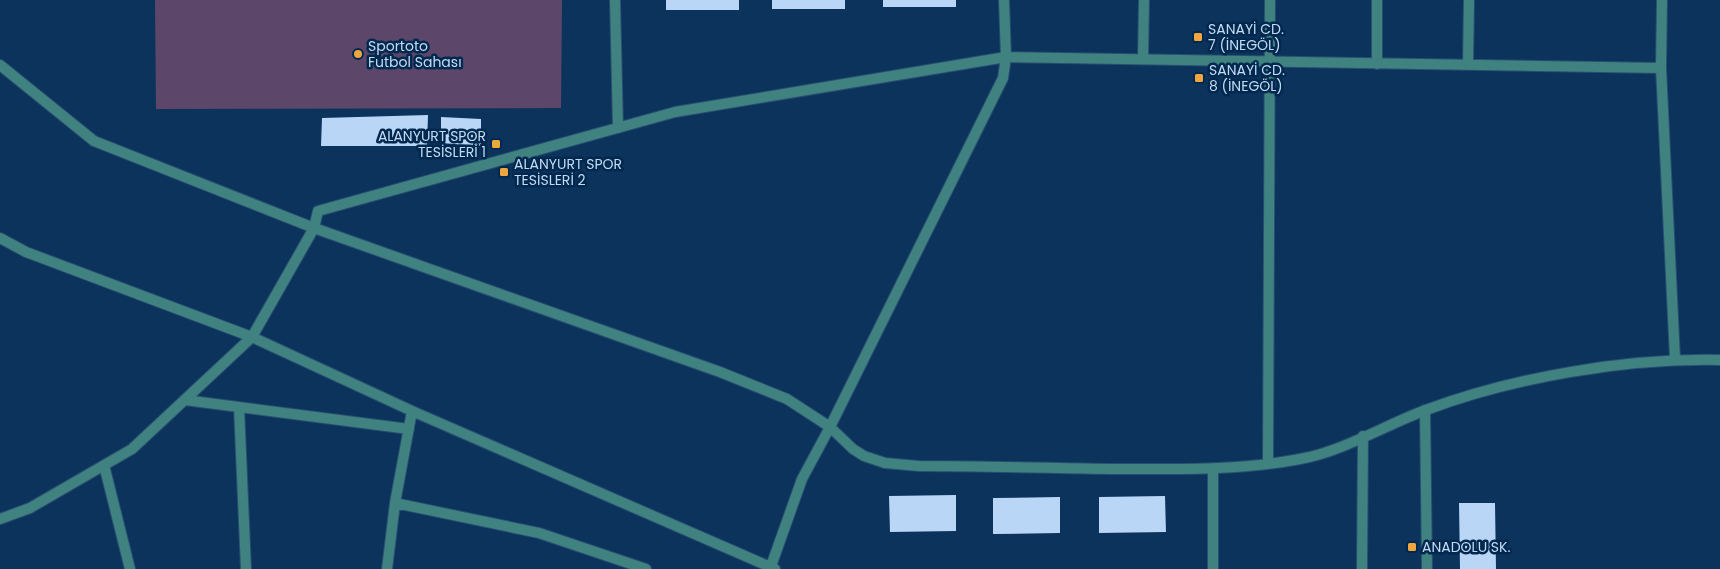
<svg xmlns="http://www.w3.org/2000/svg" width="1720" height="569" font-family="Poppins,sans-serif">
	<style>
		.green { fill: #5c476a }
		.building { fill: #b9d6f7 }
		.lines { fill: none; stroke-linecap: round; stroke-linejoin: round }
		.lane-casing { stroke: #294e73; stroke-width: 12 }
		.street-casing { stroke: #294e73; stroke-width: 12 }
		.lane { stroke: #3f827f; stroke-width: 10 }
		.street { stroke: #3f827f; stroke-width: 10 }
		.poi-dot { fill: #f0a63e; stroke: #01294f; stroke-width: 2 }
		.labels { text-anchor: middle; stroke-width: 5; stroke-linejoin: round; paint-order: stroke }
		.poi-label { font-size: 14px; fill: #c4daf2; stroke: #01294f; text-anchor: start }
	</style>
	<rect width="100%" height="100%" fill="#0c335b"/>
	<!-- green -->
	<path class="green" d="M 155,0 L 562,0 L 561,108 L 156,109 Z"/>
	<!-- building -->
	<path class="building" d="M 666,0 L 739,0 L 739,10 L 666,10 Z
		M 772,0 L 845,0 L 845,9 L 772,9 Z
		M 883,0 L 956,0 L 956,7 L 883,7 Z
		M 428,115 L 427,146 L 321,146 L 322,118 Z
		M 441,117 L 481,119 L 481,146 L 441,143 Z
		M 956,495 L 956,531 L 890,532 L 889,496 Z
		M 1165,496 L 1166,532 L 1099,533 L 1099,497 Z
		M 1060,497 L 1060,533 L 993,534 L 993,498 Z
		M 1459,503 L 1495,503 L 1496,569 L 1460,569 Z"/>
	<g class="lines">
		<defs>
			<path id="lane" d="M 1143,59 L 1144,0
				M 1377,64 L 1377,0
				M 1425,410 L 1427,569"/>
			<path id="street" d="M 615,0 L 618,128
				M 1662,0 L 1661,68 L 1675,359
				M 0,65 L 94,141 L 314,228 L 720,372 L 787,399 L 830,427 L 853,449 L 864,456 L 885,463 L 919,466 C 983,466 1048,468 1112,469 C 1175,469 1237,471 1300,459 C 1344,451 1385,425 1426,410 C 1514,377 1627,358 1720,360
				M 1468,65 L 1469,0
				M 0,238 L 26,252 L 252,337 L 412,411 L 775,569
				M 185,400 L 409,429
				M 239,407 L 246,569
				M 1268,463 L 1270,0
				M 104,465 L 130,569
				M 395,503 L 539,533 L 646,569
				M 0,519 L 30,508 L 132,449 L 252,337 L 314,228 L 318,211 L 675,112 L 1006,57 L 1661,68
				M 387,569 L 395,503 L 412,411
				M 770,569 L 802,479 L 830,427 L 1003,78 L 1006,57 L 1004,0
				M 1213,569 L 1213,470
				M 1362,569 L 1363,436"/>
		</defs>
		<!-- lane casing -->
		<use href="#lane" class="lane-casing"/>
		<!-- street casing -->
		<use href="#street" class="street-casing"/>
		<!-- lane -->
		<use href="#lane" class="lane"/>
		<!-- street -->
		<use href="#street" class="street"/>
	</g>
	<!-- markers -->
	<g class="poi-dot">
		<rect x="1193" y="32" width="10" height="10" rx="2.5"/>
		<circle cx="358" cy="54" r="5"/>
		<rect x="1194" y="73" width="10" height="10" rx="2.5"/>
		<rect x="491" y="139" width="10" height="10" rx="2.5"/>
		<rect x="499" y="167" width="10" height="10" rx="2.5"/>
		<rect x="1407" y="542" width="10" height="10" rx="2.5"/>
	</g>
	<g class="labels">
		<!-- poi labels -->
		<g class="poi-label">
			<text x="1208" y="34">SANAYİ CD.<tspan x="1208" dy="16">7 (İNEGÖL)</tspan></text>
			<text x="368" y="51">Sportoto<tspan x="368" dy="16">Futbol Sahası</tspan></text>
			<text x="1209" y="75">SANAYİ CD.<tspan x="1209" dy="16">8 (İNEGÖL)</tspan></text>
			<text x="486" y="141" text-anchor="end">ALANYURT SPOR<tspan x="486" dy="16">TESİSLERİ 1</tspan></text>
			<text x="514" y="169">ALANYURT SPOR<tspan x="514" dy="16">TESİSLERİ 2</tspan></text>
			<text x="1422" y="552">ANADOLU SK.</text>
		</g>
	</g>
</svg>
